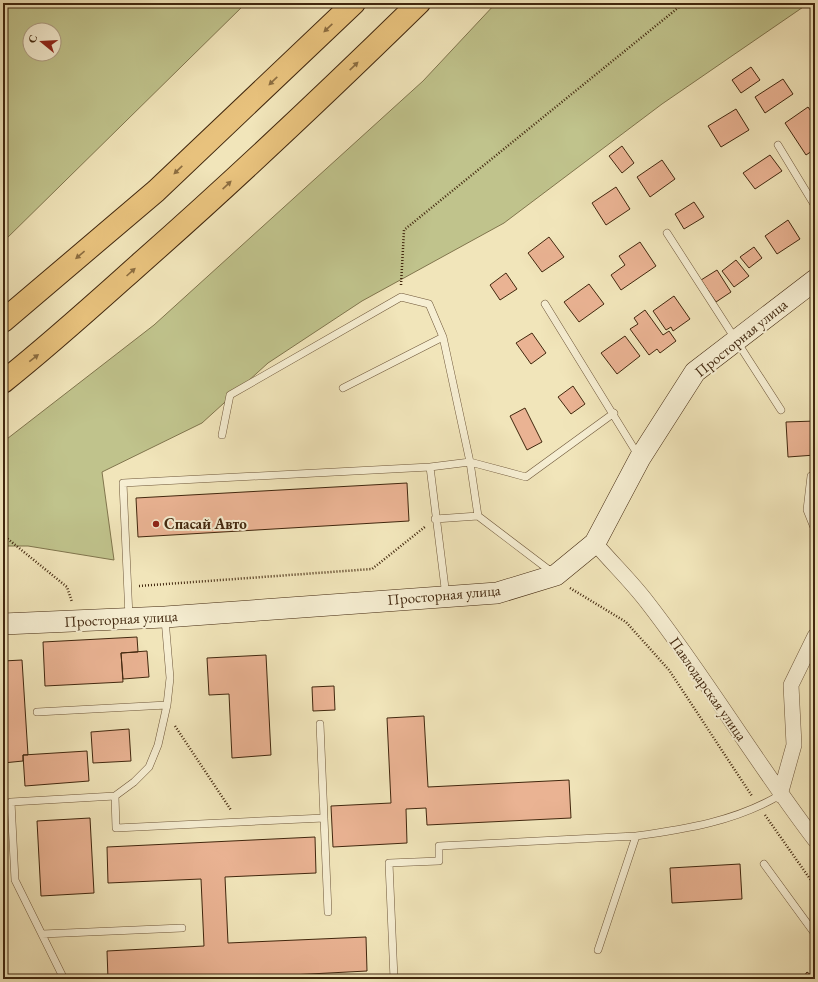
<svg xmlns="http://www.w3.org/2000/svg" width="818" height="982" font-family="'EB Garamond',serif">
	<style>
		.green { fill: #c0c38c; stroke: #80754d; fill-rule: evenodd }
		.building { fill: #eab393; stroke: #41270e }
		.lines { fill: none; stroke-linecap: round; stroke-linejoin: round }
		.lane-casing { stroke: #6d5639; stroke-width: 8 }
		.street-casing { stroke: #6d5639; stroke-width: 16 }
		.secondary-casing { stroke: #41270e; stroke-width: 22 }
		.primary-casing { stroke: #41270e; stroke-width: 24 }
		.path { stroke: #41270e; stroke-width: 2.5; stroke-dasharray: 1 2; stroke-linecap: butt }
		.lane { stroke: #f6eed2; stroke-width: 7 }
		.street { stroke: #f6eed2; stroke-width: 15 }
		.secondary { stroke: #f6eed2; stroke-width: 21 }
		.primary { stroke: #e8c27d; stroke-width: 22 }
		.oneway { fill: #8c6d40 }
		.poi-dot { fill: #8f2418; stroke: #f6eed2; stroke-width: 1.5 }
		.labels { text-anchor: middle; stroke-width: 4; stroke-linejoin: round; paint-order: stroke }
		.street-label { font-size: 15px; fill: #41270e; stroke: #f6eed2 }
		.poi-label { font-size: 15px; font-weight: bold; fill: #41270e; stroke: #f6eed2; text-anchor: start }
	</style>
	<rect width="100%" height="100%" fill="#f1e5ba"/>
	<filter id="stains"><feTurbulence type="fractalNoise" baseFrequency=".005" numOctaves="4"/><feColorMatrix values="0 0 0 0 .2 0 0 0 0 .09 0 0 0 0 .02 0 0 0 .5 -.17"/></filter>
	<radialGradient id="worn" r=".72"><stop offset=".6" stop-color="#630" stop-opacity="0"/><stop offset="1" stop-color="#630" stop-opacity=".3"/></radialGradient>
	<!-- green -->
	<path class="green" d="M 3,3 L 246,3 L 3,242 ZM 30,30 L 54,30 L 54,54 L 30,54 Z
		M 496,3 L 809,3 L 662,104 L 504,223 L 362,301 L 268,363 L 202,423 L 102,472 L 114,560 L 28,546 L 3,546 L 3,442 L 154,325 L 423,81 Z"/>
	<!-- building -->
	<path class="building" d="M 751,67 L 760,80 L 741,93 L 732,80 Z
		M 783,79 L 793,94 L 765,113 L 755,97 Z
		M 808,107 L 815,117 L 815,149 L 806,155 L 785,123 Z
		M 736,109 L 749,130 L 721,147 L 708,126 Z
		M 622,146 L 634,163 L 622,173 L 609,156 Z
		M 770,155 L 782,171 L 755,189 L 743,173 Z
		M 662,160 L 675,179 L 650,197 L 637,177 Z
		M 616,187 L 630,209 L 606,225 L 592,203 Z
		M 694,202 L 704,217 L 684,229 L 675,214 Z
		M 788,220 L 800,239 L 777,254 L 765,236 Z
		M 549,237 L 564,257 L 542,272 L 528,253 Z
		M 640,242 L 656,266 L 621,290 L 611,275 L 625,265 L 619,256 Z
		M 754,247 L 762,258 L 749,268 L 740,257 Z
		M 736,260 L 749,276 L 734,287 L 722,271 Z
		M 717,270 L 731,292 L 716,302 L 701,280 Z
		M 506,273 L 517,289 L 500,300 L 490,285 Z
		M 589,284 L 604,304 L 579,322 L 564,302 Z
		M 674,296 L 690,319 L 673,331 L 671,327 L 666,330 L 653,311 Z
		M 645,310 L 663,335 L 669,331 L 676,341 L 660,353 L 657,349 L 649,355 L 630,329 L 638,324 L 634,318 Z
		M 532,333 L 546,353 L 531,364 L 516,343 Z
		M 625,336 L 640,356 L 617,374 L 601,353 Z
		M 573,386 L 585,404 L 571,414 L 558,397 Z
		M 525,408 L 542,442 L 527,450 L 510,416 Z
		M 815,421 L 815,455 L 788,457 L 786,422 Z
		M 407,483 L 409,521 L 138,537 L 136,498 Z
		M 137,637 L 138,652 L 121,653 L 123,682 L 45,686 L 43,642 Z
		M 147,651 L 149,677 L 123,679 L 121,653 Z
		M 266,655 L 271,755 L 232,758 L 229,694 L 209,695 L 207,658 Z
		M 22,660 L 28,755 L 23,755 L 23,761 L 3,763 L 3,661 Z
		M 334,686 L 335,710 L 313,711 L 312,687 Z
		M 424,716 L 428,787 L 569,780 L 571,818 L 427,825 L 426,808 L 406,809 L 407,843 L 333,847 L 331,806 L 391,803 L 387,718 Z
		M 129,729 L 131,761 L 93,763 L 91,732 Z
		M 87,751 L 89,781 L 25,786 L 23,755 Z
		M 90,818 L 94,893 L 41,896 L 37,821 Z
		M 315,837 L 316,873 L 225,877 L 228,943 L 366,937 L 367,971 L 214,979 L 108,979 L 107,951 L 204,946 L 201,879 L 108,883 L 107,847 Z
		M 740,864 L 742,899 L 672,903 L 670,868 Z
		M 3,935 L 5,972 L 3,972 Z
		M 815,970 L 815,979 L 802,979 L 807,972 L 811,975 Z"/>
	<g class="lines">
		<defs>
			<path id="lane" d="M 778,145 L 815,206
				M 667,233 L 781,410
				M 545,304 L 638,455
				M 343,388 L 443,337
				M 222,435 L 230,395 L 401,297 L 429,304 L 443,337 L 470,462 L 478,516 L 553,573
				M 430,467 L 446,596
				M 815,476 L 811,476 L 807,510 L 815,530
				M 435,519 L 478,516
				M 129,617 L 123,483 L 430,467 L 470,462 L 526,477 L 614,413
				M 37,712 L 167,705
				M 320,724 L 328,912
				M 115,796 L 116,828 L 324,818
				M 764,864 L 815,934
				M 42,934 L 182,928
				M 598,950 L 636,836 C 687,829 736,821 780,795
				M 64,979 L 15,880 L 11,802 L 115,796 L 134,782 L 149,767 L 158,745 L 167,705 L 170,678 L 165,619
				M 394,979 L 389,863 L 439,861 L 439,846 L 636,836"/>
			<path id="street" d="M 595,543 C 612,563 631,581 647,602 C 707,679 756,763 815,840
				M 780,795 L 794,745 L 791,685 L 815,636"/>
			<path id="secondary" d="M 3,624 L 165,617 L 497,593 L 556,575 L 595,543 L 640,458 L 695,372 L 815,280"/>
			<path id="primary" d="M 3,321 L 156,191 L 354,3
				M 3,382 C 51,344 97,302 143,261 C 237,178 329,91 419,3"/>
		</defs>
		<!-- lane casing -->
		<use href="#lane" class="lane-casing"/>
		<!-- street casing -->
		<use href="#street" class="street-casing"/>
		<!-- secondary casing -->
		<use href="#secondary" class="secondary-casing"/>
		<!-- primary casing -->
		<use href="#primary" class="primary-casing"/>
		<!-- path -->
		<path class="path" d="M 401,285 L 404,230 L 684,3
			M 3,535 L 67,587 L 72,602
			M 139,586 L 372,569 L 426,526
			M 570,588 L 626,622 L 669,670 L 752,796
			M 175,726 L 231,810
			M 765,815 L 815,886"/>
		<!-- lane -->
		<use href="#lane" class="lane"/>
		<!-- street -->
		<use href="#street" class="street"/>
		<!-- secondary -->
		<use href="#secondary" class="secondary"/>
		<!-- primary -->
		<use href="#primary" class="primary"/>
	</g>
	<!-- one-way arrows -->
	<defs><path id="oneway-solid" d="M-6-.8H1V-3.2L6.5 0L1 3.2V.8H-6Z"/></defs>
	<g class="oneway">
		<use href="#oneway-solid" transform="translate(328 28) rotate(137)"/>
		<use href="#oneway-solid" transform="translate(354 66) rotate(-44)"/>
		<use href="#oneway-solid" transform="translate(273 81) rotate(136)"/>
		<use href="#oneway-solid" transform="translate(178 170) rotate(136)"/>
		<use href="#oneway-solid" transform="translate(227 185) rotate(-43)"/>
		<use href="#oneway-solid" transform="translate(80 255) rotate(140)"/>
		<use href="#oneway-solid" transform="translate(131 272) rotate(-42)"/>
		<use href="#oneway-solid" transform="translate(34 358) rotate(-38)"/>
	</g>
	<!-- markers -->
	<circle class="poi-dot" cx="156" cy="524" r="4"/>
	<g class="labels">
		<!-- street labels -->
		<g class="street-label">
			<text transform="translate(741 338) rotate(-39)" y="5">Просторная улица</text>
			<text transform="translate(444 595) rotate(-5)" y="5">Просторная улица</text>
			<text transform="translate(121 619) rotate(-3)" y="5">Просторная улица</text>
			<text transform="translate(708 689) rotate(55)" y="5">Павлодарская улица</text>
		</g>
		<!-- poi labels -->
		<g class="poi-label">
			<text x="164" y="529">Спасай Авто</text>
		</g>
	</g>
	<!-- margin -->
	<rect width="818" height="982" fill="none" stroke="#f1e5ba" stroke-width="16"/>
	<rect x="4" y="4" width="810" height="974" fill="none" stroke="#41270e" stroke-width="2"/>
	<rect x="8" y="8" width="802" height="966" fill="none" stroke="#41270e"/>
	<!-- north arrow -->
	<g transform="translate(42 42) rotate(288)"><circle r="19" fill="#f6eed2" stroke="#ae9e84"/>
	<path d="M0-3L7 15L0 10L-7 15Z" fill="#8f2418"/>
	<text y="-6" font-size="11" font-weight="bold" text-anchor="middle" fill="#41270e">С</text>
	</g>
	<rect width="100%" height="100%" filter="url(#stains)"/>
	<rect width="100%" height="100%" fill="url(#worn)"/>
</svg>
